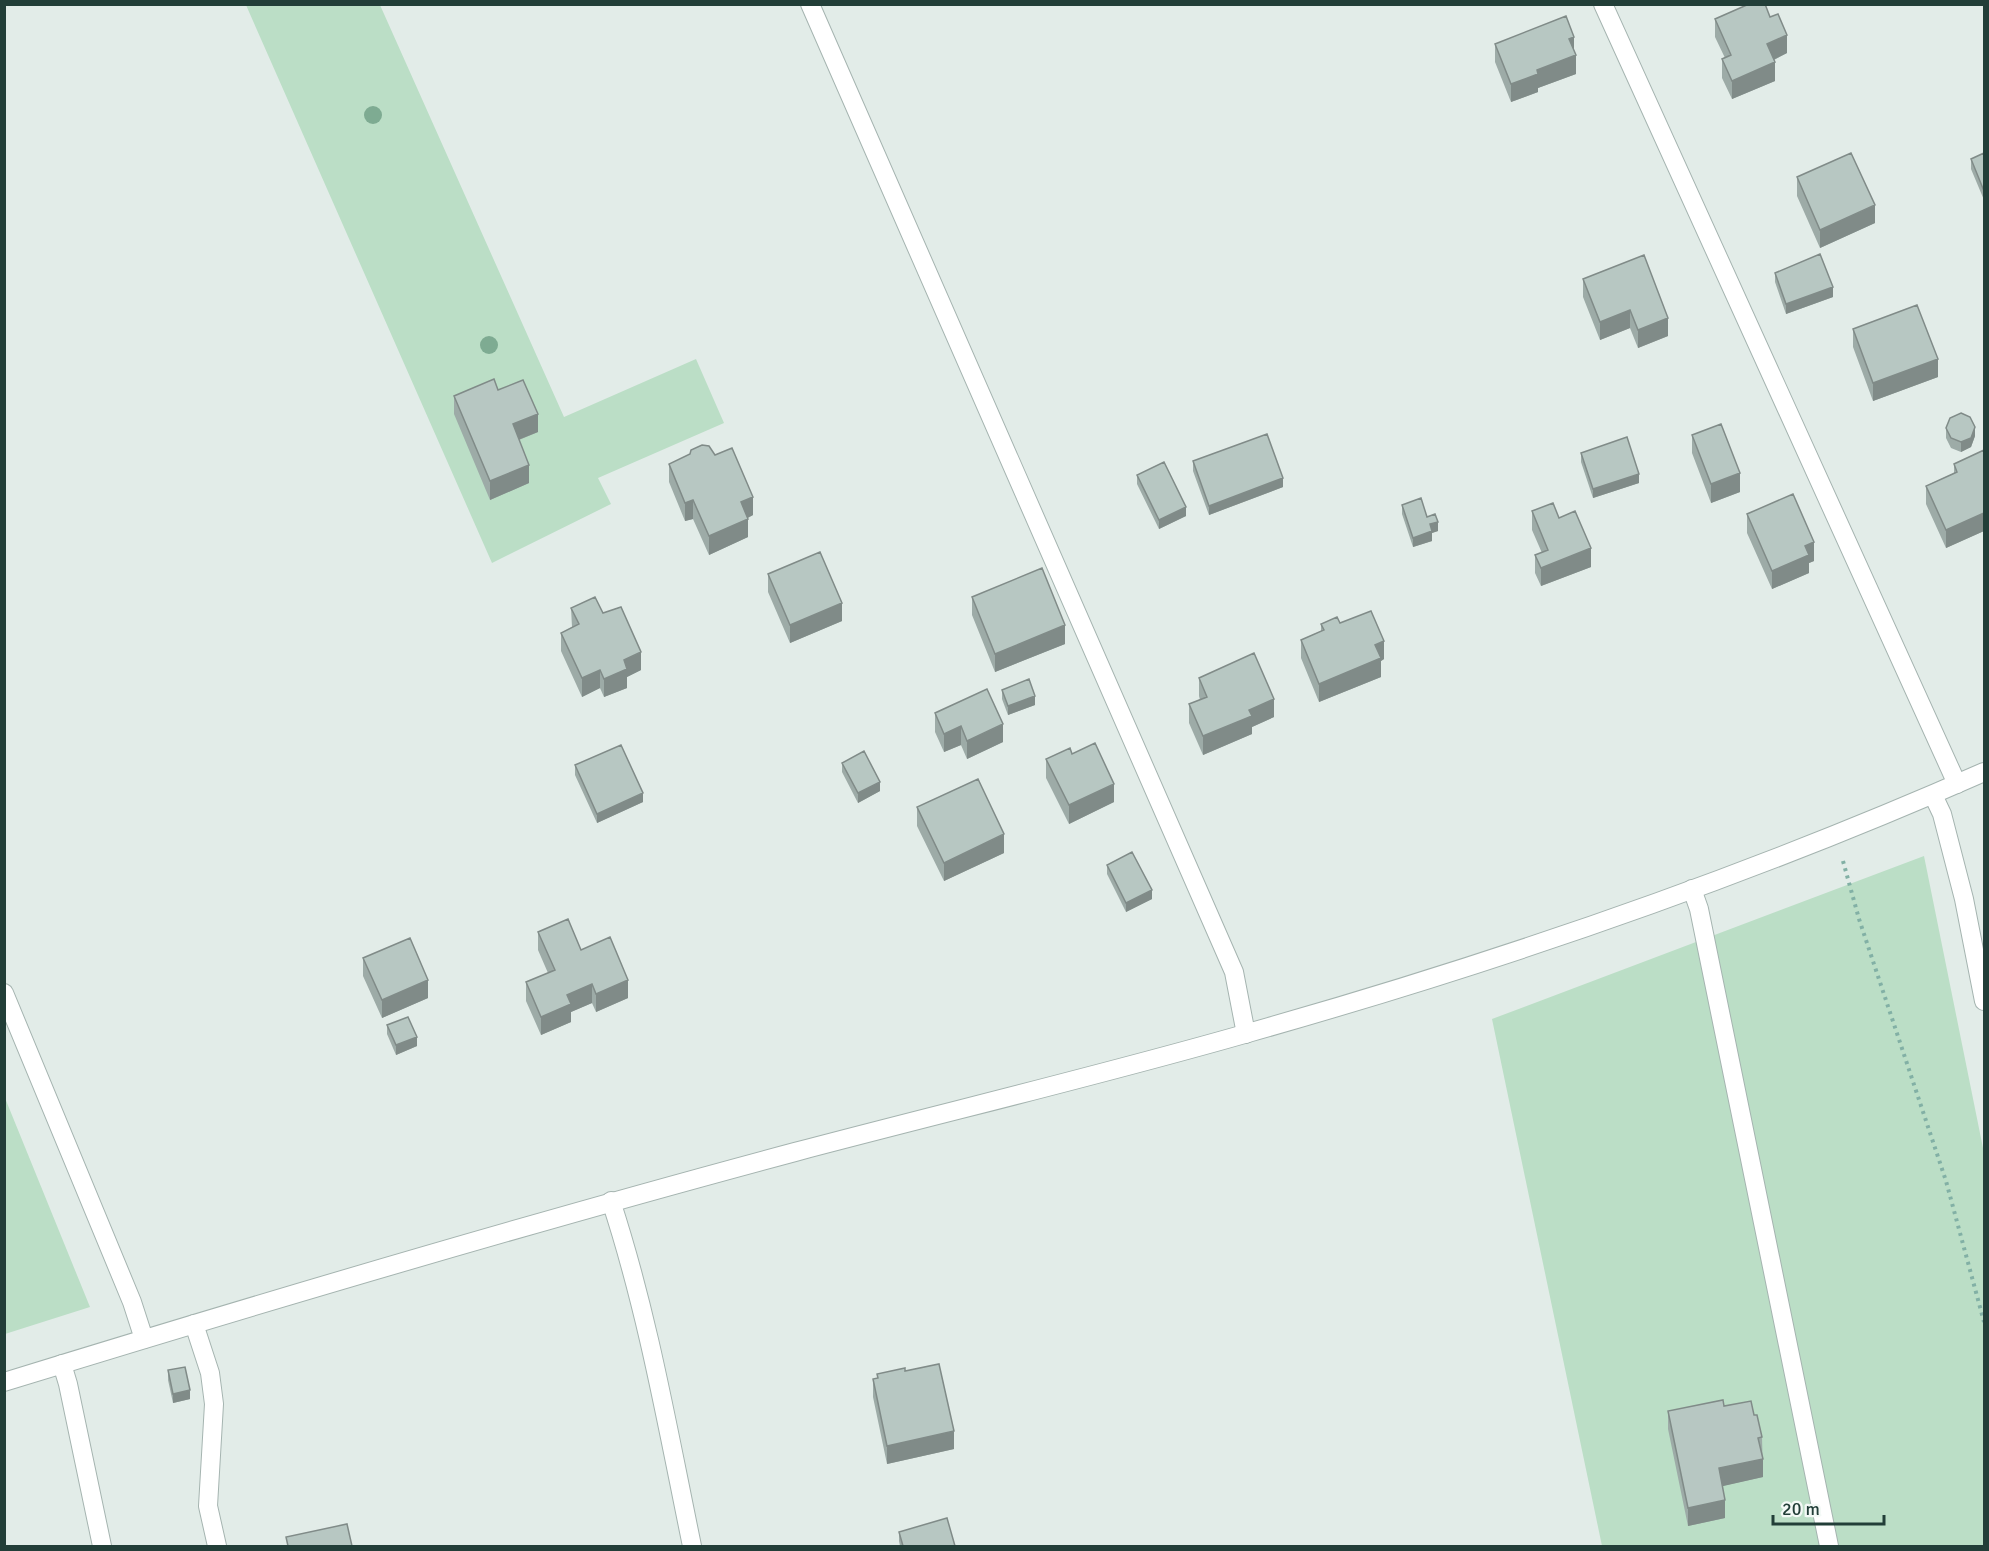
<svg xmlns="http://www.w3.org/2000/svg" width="1989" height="1551" font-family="Signika,sans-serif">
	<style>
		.green { fill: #bbdec6 }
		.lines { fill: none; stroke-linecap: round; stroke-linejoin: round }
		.service-casing { stroke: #a5b4b0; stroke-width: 20 }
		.minor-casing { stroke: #a5b4b0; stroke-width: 20 }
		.tertiary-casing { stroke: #a5b4b0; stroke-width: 20 }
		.path { stroke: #82b0a5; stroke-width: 4; stroke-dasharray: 3 4.5; stroke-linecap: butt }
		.service { stroke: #fff; stroke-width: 18 }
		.minor { stroke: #fff; stroke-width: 18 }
		.tertiary { stroke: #fff; stroke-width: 18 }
		.tree { fill: #7eab92 }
		.wall { fill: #9daba7 }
		.shaded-wall { fill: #808b88 }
		.building { fill: #b7c7c2; stroke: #808b88; stroke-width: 1.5 }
	</style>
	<rect width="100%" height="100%" fill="#e2ece8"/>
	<!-- green -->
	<path class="green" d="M 246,5 L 380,5 L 564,417 L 696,359 L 724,423 L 598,478 L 611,504 L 492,563 Z
		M 1924,856 L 1984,1153 L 1984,1546 L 1602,1546 L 1492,1019 Z
		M 5,1098 L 90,1307 L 5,1334 L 4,1334 Z"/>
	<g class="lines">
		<defs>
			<path id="service" d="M 810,4 L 1234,972 L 1246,1034
				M 1933,795 L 1942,814 L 1964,899 L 1984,1001
				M 1692,889 L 1699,909 L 1829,1546
				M 611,1201 C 648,1314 668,1430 692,1546
				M 194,1324 L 210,1373 L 214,1404 L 208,1506 L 217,1546
				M 62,1364 L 68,1384 L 102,1546"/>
			<path id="minor" d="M 1603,4 L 1957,784
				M 4,993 L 132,1302 L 144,1339"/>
			<path id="tertiary" d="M 4,1382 C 267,1301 530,1223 795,1152 C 946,1112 1098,1076 1248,1033 C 1499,962 1746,877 1984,772"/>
		</defs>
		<!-- service casing -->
		<use href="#service" class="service-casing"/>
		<!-- minor casing -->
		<use href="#minor" class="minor-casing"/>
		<!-- tertiary casing -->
		<use href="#tertiary" class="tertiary-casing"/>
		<!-- path -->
		<path class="path" d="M 1843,861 L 1859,919 L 1946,1181 L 1984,1322"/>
		<!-- service -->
		<use href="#service" class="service"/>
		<!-- minor -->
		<use href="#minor" class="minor"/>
		<!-- tertiary -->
		<use href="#tertiary" class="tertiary"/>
	</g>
	<!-- trees -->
	<g class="tree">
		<circle cx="373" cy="115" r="9"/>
		<circle cx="489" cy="345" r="9"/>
	</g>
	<!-- wall -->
	<path class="wall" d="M 1715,19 L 1787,53 L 1774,60 L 1775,81 L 1732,99 L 1722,78 L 1722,59 L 1725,58 L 1715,37 Z
		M 1495,44 L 1574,52 L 1576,74 L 1538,88 L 1538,92 L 1511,102 L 1495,62 Z
		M 1984,153 L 1984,200 L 1971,169 L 1971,159 Z
		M 1797,177 L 1875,223 L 1820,248 L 1797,196 Z
		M 1775,273 L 1833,297 L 1786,314 L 1775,282 Z
		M 1583,279 L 1668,336 L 1638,348 L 1630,328 L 1600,340 L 1583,297 Z
		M 1853,329 L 1938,377 L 1873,401 L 1853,347 Z
		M 498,390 L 538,432 L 519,440 L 529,483 L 490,500 L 454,414 L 454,396 Z
		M 1946,428 L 1975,436 L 1971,447 L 1961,452 L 1951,448 L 1946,438 Z
		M 1692,435 L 1740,492 L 1711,503 L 1692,453 Z
		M 1984,450 L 1984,531 L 1946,548 L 1926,504 L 1926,486 L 1954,473 L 1954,464 Z
		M 1581,453 L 1639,483 L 1593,498 L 1581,462 Z
		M 1193,461 L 1283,487 L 1209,515 L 1193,471 Z
		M 669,464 L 753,515 L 748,518 L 748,537 L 709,555 L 693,519 L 685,521 L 669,482 Z
		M 1137,475 L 1186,516 L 1159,529 L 1137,484 Z
		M 1402,505 L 1427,517 L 1438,531 L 1432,533 L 1432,541 L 1413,547 L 1402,514 Z
		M 1532,511 L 1559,518 L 1591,567 L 1541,586 L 1535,573 L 1535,555 L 1542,553 L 1532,530 Z
		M 1747,514 L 1814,561 L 1809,563 L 1809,573 L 1772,589 L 1747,533 Z
		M 768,574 L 842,621 L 790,643 L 768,592 Z
		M 972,597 L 1065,644 L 995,672 L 972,615 Z
		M 571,608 L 641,670 L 627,677 L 627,688 L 604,697 L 600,688 L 582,697 L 561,651 L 561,633 L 572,627 Z
		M 1340,623 L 1384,659 L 1381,661 L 1381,677 L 1319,702 L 1301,658 L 1301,640 L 1321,631 L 1321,624 Z
		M 1199,678 L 1274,717 L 1252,727 L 1252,734 L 1203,755 L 1189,723 L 1189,704 L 1200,700 L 1199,696 Z
		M 1002,690 L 1035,705 L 1008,715 L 1002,699 Z
		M 935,713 L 1003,742 L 967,759 L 961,745 L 944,752 L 935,732 Z
		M 1072,754 L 1114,802 L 1069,824 L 1046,778 L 1046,759 Z
		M 842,763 L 880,791 L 858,803 L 842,772 Z
		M 575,765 L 643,802 L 597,823 L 575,775 Z
		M 917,807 L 1004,853 L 944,881 L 917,826 Z
		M 1107,865 L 1152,899 L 1126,912 L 1107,874 Z
		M 538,932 L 581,950 L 628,998 L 596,1012 L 592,1003 L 571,1012 L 571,1022 L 541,1035 L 526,1001 L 526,982 L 548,973 L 538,950 Z
		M 363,958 L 428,998 L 382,1018 L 363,976 Z
		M 387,1025 L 417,1046 L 396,1055 L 387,1034 Z
		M 168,1370 L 190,1399 L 173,1403 L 168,1380 Z
		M 905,1371 L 954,1449 L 887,1464 L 873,1397 L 873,1379 L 877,1378 L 877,1374 Z
		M 1724,1406 L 1754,1415 L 1762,1437 L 1763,1477 L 1722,1486 L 1725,1518 L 1688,1526 L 1668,1429 L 1668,1411 Z
		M 899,1532 L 955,1546 L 900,1546 L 899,1541 Z"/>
	<!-- shaded-wall -->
	<path class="shaded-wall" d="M 1787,35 L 1787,53 L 1767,63 L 1767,44 Z
		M 1574,37 L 1574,55 L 1569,39 Z
		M 1576,55 L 1576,74 L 1538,88 L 1538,92 L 1511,102 L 1511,84 L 1537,70 Z
		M 1775,62 L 1775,81 L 1732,99 L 1732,81 Z
		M 1875,205 L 1875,223 L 1820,248 L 1820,230 Z
		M 1833,287 L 1833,297 L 1786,314 L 1786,304 Z
		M 1630,310 L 1630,328 L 1600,340 L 1600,322 Z
		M 1668,318 L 1668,336 L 1638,348 L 1638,330 Z
		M 1938,359 L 1938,377 L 1873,401 L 1873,383 Z
		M 538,414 L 538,432 L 513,442 L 513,424 Z
		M 1975,427 L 1975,436 L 1971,447 L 1961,452 L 1961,442 Z
		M 529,465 L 529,483 L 490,500 L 490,481 Z
		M 1740,473 L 1740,492 L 1711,503 L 1711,484 Z
		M 1639,474 L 1639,483 L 1593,498 L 1593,489 Z
		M 1283,478 L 1283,487 L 1209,515 L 1209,506 Z
		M 753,497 L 753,515 L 741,521 L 741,502 Z
		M 693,500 L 693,519 L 685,521 L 685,503 Z
		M 1186,507 L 1186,516 L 1159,529 L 1159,520 Z
		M 1984,513 L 1984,531 L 1946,548 L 1946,530 Z
		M 748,519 L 748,537 L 709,555 L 709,536 Z
		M 1438,522 L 1438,531 L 1432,533 L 1432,541 L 1413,547 L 1413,538 L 1430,524 Z
		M 1814,542 L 1814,561 L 1809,563 L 1809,573 L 1772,589 L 1772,571 L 1805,546 Z
		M 1591,548 L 1591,567 L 1541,586 L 1541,568 Z
		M 842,603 L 842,621 L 790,643 L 790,625 Z
		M 1065,625 L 1065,644 L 995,672 L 995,654 Z
		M 1384,641 L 1384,659 L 1381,661 L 1381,677 L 1319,702 L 1319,684 L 1375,645 Z
		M 641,652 L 641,670 L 627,677 L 627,688 L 604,697 L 604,679 L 624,660 Z
		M 600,670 L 600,688 L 582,697 L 582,678 Z
		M 1035,696 L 1035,705 L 1008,715 L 1008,706 Z
		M 1274,699 L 1274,717 L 1252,727 L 1252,734 L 1203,755 L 1203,736 L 1249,710 Z
		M 1003,724 L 1003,742 L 967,759 L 967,741 Z
		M 961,726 L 961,745 L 944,752 L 944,734 Z
		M 880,782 L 880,791 L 858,803 L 858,793 Z
		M 1114,784 L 1114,802 L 1069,824 L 1069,805 Z
		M 643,793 L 643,802 L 597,823 L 597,814 Z
		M 1004,834 L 1004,853 L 944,881 L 944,863 Z
		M 1152,890 L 1152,899 L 1126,912 L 1126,903 Z
		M 428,980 L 428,998 L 382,1018 L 382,1000 Z
		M 628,980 L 628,998 L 596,1012 L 596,994 Z
		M 592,984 L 592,1003 L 571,1012 L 571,1022 L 541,1035 L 541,1017 L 567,995 Z
		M 417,1037 L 417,1046 L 396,1055 L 396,1045 Z
		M 190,1390 L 190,1399 L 173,1403 L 173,1394 Z
		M 954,1431 L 954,1449 L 887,1464 L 887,1446 Z
		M 1763,1459 L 1763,1477 L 1719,1487 L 1719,1468 Z
		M 1725,1500 L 1725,1518 L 1688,1526 L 1688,1508 Z"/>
	<!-- building -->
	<path class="building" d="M 1749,4 L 1765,4 L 1770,17 L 1778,14 L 1787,35 L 1767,44 L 1775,62 L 1732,81 L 1722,59 L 1731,55 L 1715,19 Z
		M 1566,16 L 1574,37 L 1569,39 L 1576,55 L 1537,70 L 1538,74 L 1511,84 L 1495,44 Z
		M 1851,153 L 1875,205 L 1820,230 L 1797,177 Z
		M 1984,153 L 1984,191 L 1971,159 Z
		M 1820,254 L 1833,287 L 1786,304 L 1775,273 Z
		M 1644,255 L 1668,318 L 1638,330 L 1630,310 L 1600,322 L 1583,279 Z
		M 1917,305 L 1938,359 L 1873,383 L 1853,329 Z
		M 494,379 L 498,390 L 523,380 L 538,414 L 513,424 L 529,465 L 490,481 L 454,396 Z
		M 1961,413 L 1970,417 L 1975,427 L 1971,438 L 1961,442 L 1951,438 L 1946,428 L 1950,418 Z
		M 1721,424 L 1740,473 L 1711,484 L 1692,435 Z
		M 1267,434 L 1283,478 L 1209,506 L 1193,461 Z
		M 1627,437 L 1639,474 L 1593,489 L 1581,453 Z
		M 702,445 L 709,446 L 715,455 L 732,448 L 753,497 L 741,502 L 748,519 L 709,536 L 693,500 L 685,503 L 669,464 L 690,454 L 691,450 Z
		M 1984,450 L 1984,513 L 1946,530 L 1926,486 L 1957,472 L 1954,464 Z
		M 1164,462 L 1186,507 L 1159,520 L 1137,475 Z
		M 1793,494 L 1814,542 L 1805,546 L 1809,555 L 1772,571 L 1747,514 Z
		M 1421,498 L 1427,517 L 1435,514 L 1438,522 L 1430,524 L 1432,531 L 1413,538 L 1402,505 Z
		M 1553,503 L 1559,518 L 1575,511 L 1591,548 L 1541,568 L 1535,555 L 1548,550 L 1532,511 Z
		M 820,552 L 842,603 L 790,625 L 768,574 Z
		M 1042,568 L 1065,625 L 995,654 L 972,597 Z
		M 595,597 L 603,613 L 621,607 L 641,652 L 624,660 L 627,669 L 604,679 L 600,670 L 582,678 L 561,633 L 579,624 L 571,608 Z
		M 1371,611 L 1384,641 L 1375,645 L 1381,658 L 1319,684 L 1301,640 L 1324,630 L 1321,624 L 1337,617 L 1340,623 Z
		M 1254,653 L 1274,699 L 1249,710 L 1252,716 L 1203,736 L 1189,704 L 1207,697 L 1199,678 Z
		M 1029,679 L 1035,696 L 1008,706 L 1002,690 Z
		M 987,689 L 1003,724 L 967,741 L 961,726 L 944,734 L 935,713 Z
		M 1095,743 L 1114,784 L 1069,805 L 1046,759 L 1070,748 L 1072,754 Z
		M 621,745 L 643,793 L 597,814 L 575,765 Z
		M 864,751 L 880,782 L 858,793 L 842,763 Z
		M 978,779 L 1004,834 L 944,863 L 917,807 Z
		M 1132,852 L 1152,890 L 1126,903 L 1107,865 Z
		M 568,919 L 581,950 L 610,937 L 628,980 L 596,994 L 592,984 L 567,995 L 571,1004 L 541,1017 L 526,982 L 555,970 L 538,932 Z
		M 410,938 L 428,980 L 382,1000 L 363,958 Z
		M 408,1017 L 417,1037 L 396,1045 L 387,1025 Z
		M 939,1364 L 954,1431 L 887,1446 L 873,1379 L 878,1378 L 877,1374 L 905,1368 L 905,1371 Z
		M 185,1367 L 190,1390 L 173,1394 L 168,1370 Z
		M 1723,1400 L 1724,1406 L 1751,1401 L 1754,1415 L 1757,1415 L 1762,1437 L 1758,1438 L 1763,1459 L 1719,1468 L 1725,1500 L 1688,1508 L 1668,1411 Z
		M 947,1518 L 955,1546 L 903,1546 L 899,1532 Z
		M 347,1524 L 352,1546 L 288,1546 L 286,1537 Z"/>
	<!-- border -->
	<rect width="1989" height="1551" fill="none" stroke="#223e38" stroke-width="12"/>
	<!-- scale -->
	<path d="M1773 1515v9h111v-9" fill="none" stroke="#223e38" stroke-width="3"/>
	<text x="1782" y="1515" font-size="18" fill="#223e38" stroke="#f3f9f6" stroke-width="4.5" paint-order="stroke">20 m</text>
</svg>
